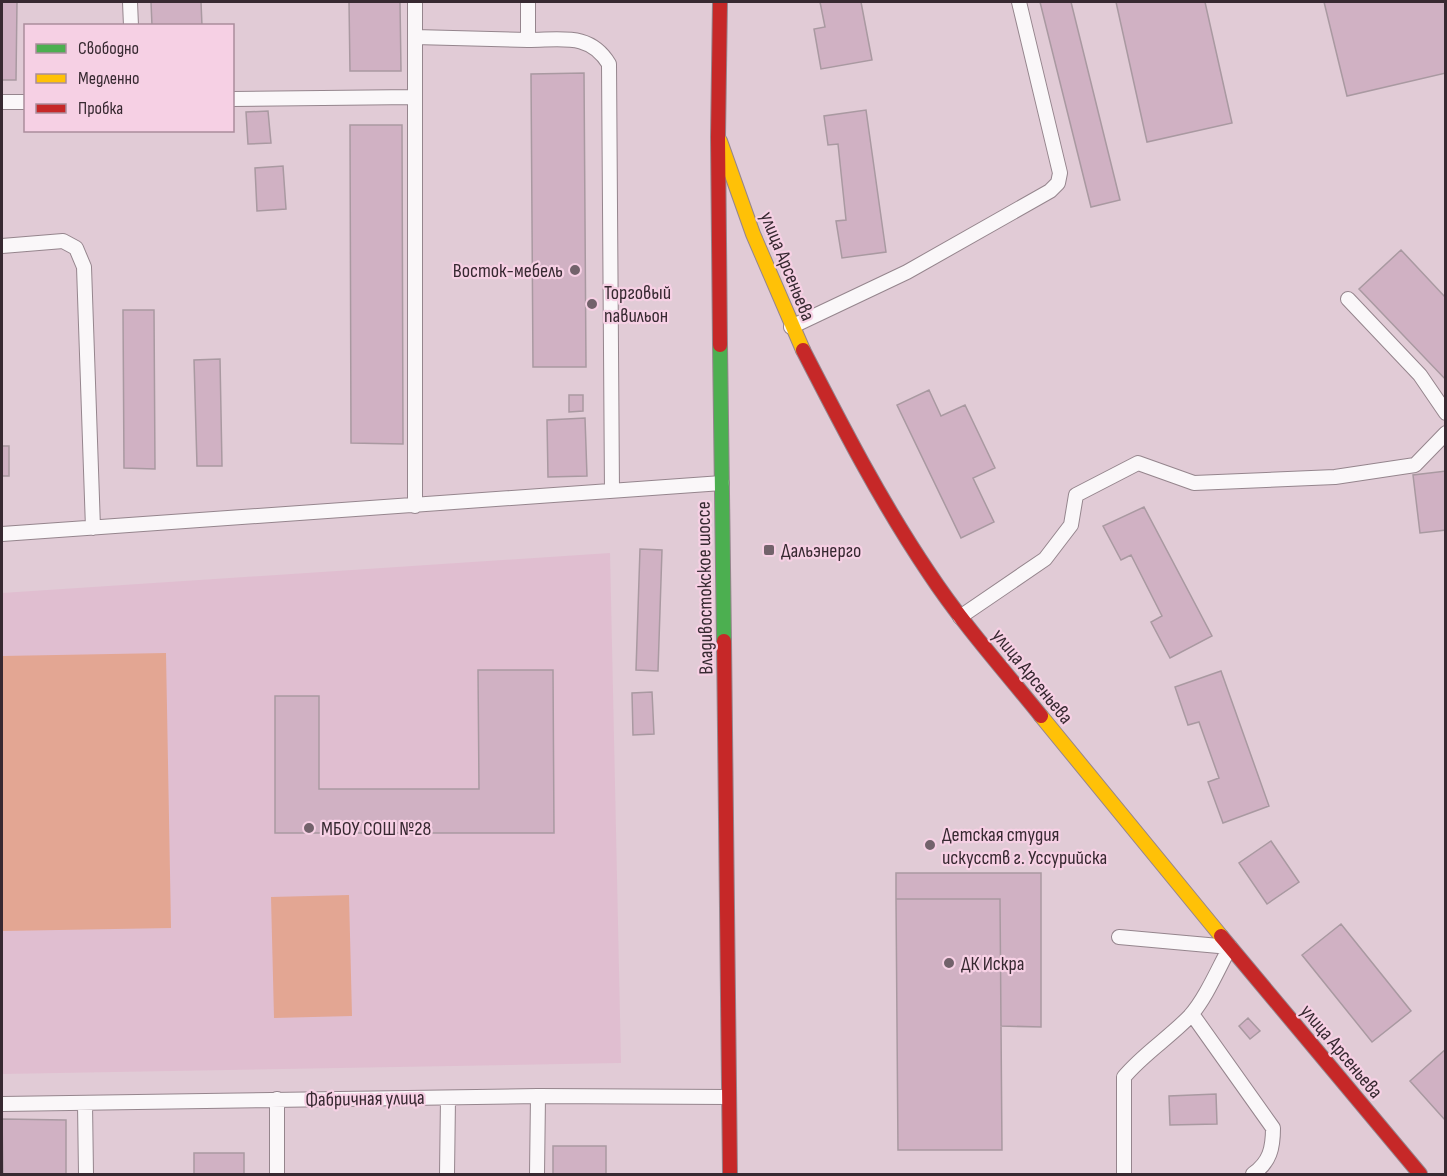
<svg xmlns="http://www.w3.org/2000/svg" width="1447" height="1176" font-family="'Sofia Sans Condensed',sans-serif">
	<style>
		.built { fill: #e0bed0 }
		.green { fill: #e3a693 }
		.building { fill: #d0b1c3; stroke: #a999a1; stroke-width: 1.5 }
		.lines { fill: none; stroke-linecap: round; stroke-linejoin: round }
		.lane-casing { stroke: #95858d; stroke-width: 16 }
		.fast-casing { stroke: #95858d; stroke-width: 16 }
		.slow-casing { stroke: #95858d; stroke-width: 16 }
		.jam-casing { stroke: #95858d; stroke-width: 16 }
		.lane { stroke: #faf7f9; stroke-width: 14 }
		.fast { stroke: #4caf50; stroke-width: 14 }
		.slow { stroke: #ffc107; stroke-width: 14 }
		.jam { stroke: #c62828; stroke-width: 14 }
		.poi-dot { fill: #72626b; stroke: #f6d0e4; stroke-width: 2 }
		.labels { text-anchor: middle; stroke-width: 4.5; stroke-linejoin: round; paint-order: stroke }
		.street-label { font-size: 20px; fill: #372931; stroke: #f6d0e4 }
		.poi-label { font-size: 20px; fill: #372931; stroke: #f6d0e4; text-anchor: start }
	</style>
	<rect width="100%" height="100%" fill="#e1cbd6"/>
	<!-- built -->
	<path class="built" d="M 610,553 L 621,1063 L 2,1074 L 2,593 Z"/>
	<!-- green -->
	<path class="green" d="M 166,653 L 171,928 L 2,931 L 2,656 Z
		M 349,895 L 352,1016 L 274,1018 L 271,897 Z"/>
	<!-- building -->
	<path class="building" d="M 2,2 L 17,2 L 16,80 L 2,80 Z
		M 151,2 L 201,2 L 202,26 L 152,26 Z
		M 349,2 L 400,2 L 401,71 L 350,71 Z
		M 820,2 L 861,2 L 872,60 L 821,69 L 814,29 L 825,27 Z
		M 1040,2 L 1071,2 L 1120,200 L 1091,207 Z
		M 1116,2 L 1205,2 L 1232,123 L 1147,142 Z
		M 1324,2 L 1446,2 L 1446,73 L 1347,96 Z
		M 584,73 L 586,367 L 533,367 L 531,74 Z
		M 866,110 L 886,252 L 842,258 L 836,221 L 846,220 L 838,144 L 828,145 L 824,116 Z
		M 268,111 L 271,143 L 248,144 L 246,112 Z
		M 350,125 L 402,125 L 403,444 L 351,443 Z
		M 283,166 L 286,209 L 257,211 L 255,168 Z
		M 1401,250 L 1446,298 L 1446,380 L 1359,289 Z
		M 123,310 L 154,310 L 155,469 L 124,468 Z
		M 220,359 L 222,466 L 197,466 L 194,360 Z
		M 929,390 L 941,416 L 965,405 L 995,468 L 973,478 L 994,522 L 961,538 L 897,405 Z
		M 569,395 L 583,395 L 583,411 L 569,412 Z
		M 585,418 L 587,476 L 548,477 L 547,420 Z
		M 2,446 L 9,446 L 9,476 L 2,476 Z
		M 1446,471 L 1446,530 L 1420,533 L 1413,475 Z
		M 1144,507 L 1212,636 L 1170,658 L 1151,622 L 1162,616 L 1131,555 L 1121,560 L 1103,526 Z
		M 640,549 L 662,550 L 658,671 L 636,670 Z
		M 478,670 L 553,670 L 554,833 L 275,833 L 275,696 L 319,696 L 319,789 L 479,789 Z
		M 1221,671 L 1269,806 L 1223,823 L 1208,782 L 1219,778 L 1199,722 L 1188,725 L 1175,687 Z
		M 652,692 L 654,734 L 633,735 L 632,693 Z
		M 1271,841 L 1299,882 L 1267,904 L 1239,863 Z
		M 896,873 L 1041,873 L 1041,1027 L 1001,1026 L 1000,899 L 896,899 Z
		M 896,899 L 1000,899 L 1002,1150 L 898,1150 Z
		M 1341,924 L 1411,1011 L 1372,1042 L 1302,955 Z
		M 1248,1018 L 1260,1031 L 1250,1039 L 1239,1026 Z
		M 1446,1049 L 1446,1120 L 1445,1120 L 1410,1081 Z
		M 1216,1094 L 1217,1124 L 1170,1125 L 1169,1096 Z
		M 2,1119 L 66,1120 L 66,1174 L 3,1174 Z
		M 553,1146 L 606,1146 L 606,1174 L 553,1174 Z
		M 194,1153 L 244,1153 L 244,1174 L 194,1174 Z"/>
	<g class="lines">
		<defs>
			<path id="lane" d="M 130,2 L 131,26
				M 415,2 L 415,506
				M 528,2 L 528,40 C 561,40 590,32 609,64 L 612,491
				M 415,37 L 528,40
				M 232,99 L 414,97
				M 2,102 L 26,102
				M 2,246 L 63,241 L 76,248 L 84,267 L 93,528
				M 1348,299 L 1420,375 L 1446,413
				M 791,327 L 907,272 L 1050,191 L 1058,183 L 1060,173 L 1019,2
				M 2,534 L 722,483
				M 960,617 L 1045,559 L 1071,525 L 1076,495 L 1138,463 L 1194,483 L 1335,477 L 1415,465 L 1446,433
				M 1119,937 L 1230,947 C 1218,969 1206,998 1190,1016 C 1169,1038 1143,1054 1124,1077 L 1124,1174
				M 1192,1014 L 1273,1128 C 1273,1148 1270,1162 1253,1174
				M 277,1099 L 277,1174
				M 2,1104 L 538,1096 L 729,1097
				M 85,1104 L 86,1174
				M 447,1174 L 448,1098
				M 537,1174 L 538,1096"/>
			<path id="fast" d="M 720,345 L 724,641"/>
			<path id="slow" d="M 720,141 L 753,234 L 803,350
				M 1041,716 L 1221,936"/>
			<path id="jam" d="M 720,2 L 718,137 L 720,345
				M 803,350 C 842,426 881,502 929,573 C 962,623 1003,669 1041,716
				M 724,641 L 730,1174
				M 1221,936 L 1420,1174"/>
		</defs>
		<!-- lane casing -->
		<use href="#lane" class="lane-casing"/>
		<!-- fast casing -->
		<use href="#fast" class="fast-casing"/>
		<!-- slow casing -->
		<use href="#slow" class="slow-casing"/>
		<!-- jam casing -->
		<use href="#jam" class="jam-casing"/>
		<!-- lane -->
		<use href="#lane" class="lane"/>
		<!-- fast -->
		<use href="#fast" class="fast"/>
		<!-- slow -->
		<use href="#slow" class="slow"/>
		<!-- jam -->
		<use href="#jam" class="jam"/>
	</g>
	<!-- markers -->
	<g class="poi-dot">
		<circle cx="575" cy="270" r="6"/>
		<circle cx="592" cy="304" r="6"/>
		<rect x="763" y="544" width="12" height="12" rx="3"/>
		<circle cx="309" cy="828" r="6"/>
		<circle cx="930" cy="845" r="6"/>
		<circle cx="949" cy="963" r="6"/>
	</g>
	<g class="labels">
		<!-- street labels -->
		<g class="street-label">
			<text transform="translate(788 266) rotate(68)" y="7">улица Арсеньева</text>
			<text transform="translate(704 588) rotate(-91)" y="7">Владивостокское шоссе</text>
			<text transform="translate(1033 676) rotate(51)" y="7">улица Арсеньева</text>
			<text transform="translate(1342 1051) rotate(50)" y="7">улица Арсеньева</text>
			<text transform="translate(365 1098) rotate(-1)" y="7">Фабричная улица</text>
		</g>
		<!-- poi labels -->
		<g class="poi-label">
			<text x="563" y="277" text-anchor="end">Восток-мебель</text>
			<text x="604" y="299">Торговый<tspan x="604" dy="23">павильон</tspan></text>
			<text x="781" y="557">Дальэнерго</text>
			<text x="321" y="835">МБОУ СОШ №28</text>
			<text x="942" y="841">Детская студия<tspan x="942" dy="23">искусств г. Уссурийска</tspan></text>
			<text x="961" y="970">ДК Искра</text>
		</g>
	</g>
	<!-- border -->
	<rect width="1447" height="1176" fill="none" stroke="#372931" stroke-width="6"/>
	<!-- legend -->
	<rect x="24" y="24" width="210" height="108" fill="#f6d0e4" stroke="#aa8d9c" stroke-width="1.5"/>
	<rect x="36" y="44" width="30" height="9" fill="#4caf50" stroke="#aa8d9c" stroke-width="1.5"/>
	<text x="78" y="54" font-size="18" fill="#372931">Свободно</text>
	<rect x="36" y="74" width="30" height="9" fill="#ffc107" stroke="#aa8d9c" stroke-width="1.5"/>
	<text x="78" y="84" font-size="18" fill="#372931">Медленно</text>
	<rect x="36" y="104" width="30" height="9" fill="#c62828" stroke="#aa8d9c" stroke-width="1.5"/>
	<text x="78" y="114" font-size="18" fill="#372931">Пробка</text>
</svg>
